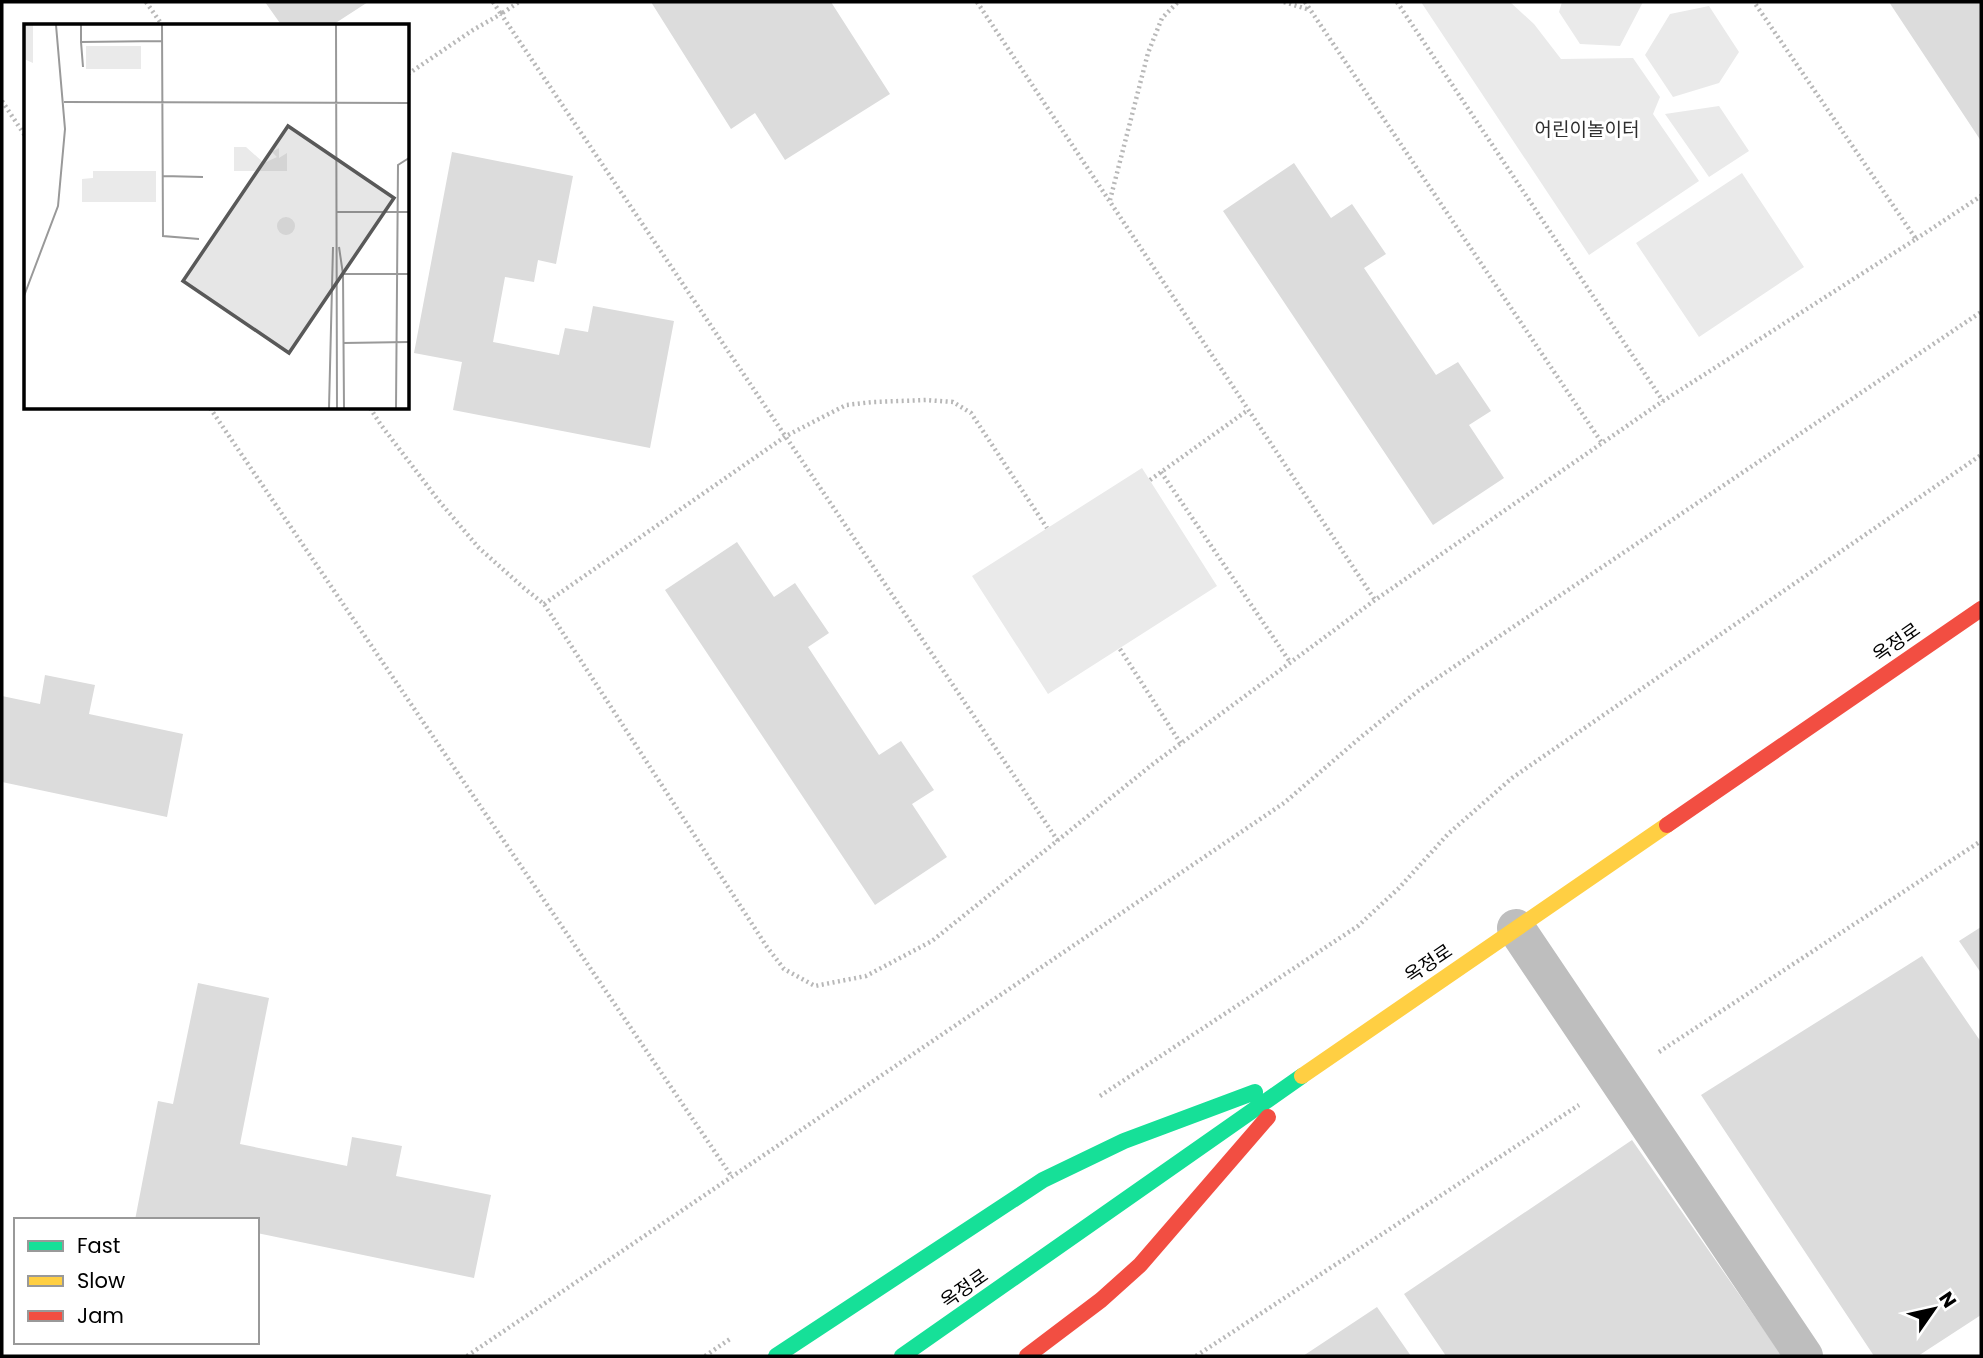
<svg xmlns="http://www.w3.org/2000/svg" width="1983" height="1358" font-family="Poppins,'Noto Sans KR',sans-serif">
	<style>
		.green { fill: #eaeaea }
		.building { fill: #dcdcdc }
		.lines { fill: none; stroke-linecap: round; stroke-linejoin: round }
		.path { stroke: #b8b8b8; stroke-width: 4.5; stroke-dasharray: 2 3.5; stroke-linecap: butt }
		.street { stroke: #bebebe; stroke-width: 38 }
		.fast { stroke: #16e098; stroke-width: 16 }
		.slow { stroke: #ffcf43; stroke-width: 16 }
		.jam { stroke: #f24e42; stroke-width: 16 }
		.labels { text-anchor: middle; stroke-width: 6; stroke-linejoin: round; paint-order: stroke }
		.park-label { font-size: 19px; fill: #2f2f2f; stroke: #fff }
		.street-label { font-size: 19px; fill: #000; stroke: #fff }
		.inset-road { fill: none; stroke: #999; stroke-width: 2 }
		.view { fill: #595959; fill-opacity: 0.15; stroke: #595959; stroke-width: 3.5 }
		.inset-edge { fill: none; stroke: #000; stroke-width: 3.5 }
	</style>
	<rect width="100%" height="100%" fill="#fff"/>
	<!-- green -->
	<path class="green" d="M 1421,2 L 1510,2 L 1534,24 L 1561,59 L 1633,58 L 1660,97 L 1653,114 L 1699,181 L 1589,255 Z
		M 1562,2 L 1643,2 L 1620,46 L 1580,44 L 1559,12 Z
		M 1709,6 L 1739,52 L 1719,83 L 1673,97 L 1645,55 L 1670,14 Z
		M 1719,106 L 1749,151 L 1709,177 L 1665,114 Z
		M 1742,173 L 1804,267 L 1699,337 L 1636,243 Z
		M 1142,468 L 1217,586 L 1048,694 L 972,576 Z"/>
	<!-- building -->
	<path class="building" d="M 265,2 L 368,2 L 331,26 L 282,26 Z
		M 651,2 L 831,2 L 890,94 L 785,160 L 755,113 L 731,129 Z
		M 1889,2 L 1981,2 L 1981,141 Z
		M 452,152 L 573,176 L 556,264 L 538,260 L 534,282 L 505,277 L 493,342 L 559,355 L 565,328 L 588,332 L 593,306 L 674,321 L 650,448 L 453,410 L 462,362 L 414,353 Z
		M 1294,163 L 1331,218 L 1352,204 L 1386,254 L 1364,268 L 1436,375 L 1458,362 L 1491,411 L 1469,425 L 1504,478 L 1433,525 L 1223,211 Z
		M 737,542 L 774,597 L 795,583 L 829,633 L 808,647 L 879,755 L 901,741 L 934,790 L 912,804 L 947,857 L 875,905 L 665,590 Z
		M 45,675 L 95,685 L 89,714 L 183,734 L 167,817 L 2,782 L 2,696 L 40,704 Z
		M 1981,927 L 1981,973 L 1959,941 Z
		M 1922,956 L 1981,1042 L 1981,1315 L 1918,1356 L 1874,1356 L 1701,1095 Z
		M 198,983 L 269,998 L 240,1144 L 347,1166 L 352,1137 L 402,1146 L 396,1176 L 491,1195 L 474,1278 L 257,1233 L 257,1220 L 135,1220 L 158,1101 L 173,1104 Z
		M 1632,1140 L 1782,1356 L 1446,1356 L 1404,1294 Z
		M 1377,1307 L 1411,1356 L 1303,1356 Z"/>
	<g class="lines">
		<!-- path -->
		<path class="path" d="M 146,2 L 163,26
			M 493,2 L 501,14 L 519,2
			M 977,2 L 1375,600
			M 1284,2 L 1310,10
			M 1305,2 L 1602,443
			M 1397,2 L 1663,401
			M 408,74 L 473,30 L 501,14 L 1058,841
			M 2,101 L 26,137
			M 1110,200 L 1148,53 L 1162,18 L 1178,2
			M 1916,239 L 1981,196
			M 210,408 L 732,1177
			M 370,408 L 381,425 L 439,501 L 479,548 L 524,588 L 544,604 L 767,947 L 784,969 L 815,986 L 866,976 L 932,941 L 1153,764 L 1375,600 L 1663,401 L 1916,239 L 1754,2
			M 1161,472 L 1290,662
			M 1150,480 L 1248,410
			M 544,604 L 786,436 L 846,405 L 873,402 L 926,400 L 953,402 L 971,413 L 1047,528
			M 1120,649 L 1181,744
			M 1659,1052 L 1981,841
			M 1100,1096 L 1358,926 L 1399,888 L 1448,834 L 1512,778 L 1981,455
			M 467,1356 L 1284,803 L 1361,737 L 1418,691 L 1981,312
			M 705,1356 L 730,1339
			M 1196,1356 L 1579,1105"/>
		<!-- street -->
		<path class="street" d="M 1516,928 L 1804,1356"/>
		<!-- fast -->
		<path class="fast" d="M 776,1356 L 1043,1180 L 1124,1141 L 1255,1092
			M 902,1356 L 1302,1076"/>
		<!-- slow -->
		<path class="slow" d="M 1302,1076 L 1667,825"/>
		<!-- jam -->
		<path class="jam" d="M 1667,825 L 1981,609
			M 1027,1356 L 1101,1300 L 1140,1265 L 1268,1117"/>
	</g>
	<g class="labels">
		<!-- park labels -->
		<g class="park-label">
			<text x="1587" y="136">어린이놀이터</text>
		</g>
		<!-- street labels -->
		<g class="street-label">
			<text transform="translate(1896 642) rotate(-35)" y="7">옥정로</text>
			<text transform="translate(1428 963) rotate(-34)" y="7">옥정로</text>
			<text transform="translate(964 1288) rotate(-35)" y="7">옥정로</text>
		</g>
	</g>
	<!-- overview -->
	<g transform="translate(24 24)">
		<rect width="385" height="385" fill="#fff"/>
		<path d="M 0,1 L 9,1 L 9,39 L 0,35 ZM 62,22 L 117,22 L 117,45 L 62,45 ZM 210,123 L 222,123 L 240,139 L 253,133 L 248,128 L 255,124 L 255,134 L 263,129 L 263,147 L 210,147 ZM 69,147 L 132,147 L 132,178 L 58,178 L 58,155 L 69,154 ZM253 202a9 9 0 1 1 18 0a9 9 0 1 1-18 0Z" fill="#eaeaea"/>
		<path class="inset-road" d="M 57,1 L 57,18 L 138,17M 138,1 L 139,212 L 175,215M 312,1 L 313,384M 57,18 L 59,43M 40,78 L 385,79M 139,152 L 179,153M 312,188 L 385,188M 315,223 L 319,250 L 320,384M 319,250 L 385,250M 0,272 L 34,182 L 41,105 L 32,1M 319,319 L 385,318M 305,384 L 309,223M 372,384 L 374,141 L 385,134"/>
		<path class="view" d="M 264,102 L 370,174 L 265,329 L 159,257 Z"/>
		<rect width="385" height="385" class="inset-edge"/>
	</g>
	<!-- border -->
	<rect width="1983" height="1358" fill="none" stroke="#000000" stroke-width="7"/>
	<!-- legend -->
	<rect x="14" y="1218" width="245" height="126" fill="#ffffff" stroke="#999999" stroke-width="2"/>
	<rect x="28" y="1241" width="35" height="10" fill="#16e098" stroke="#999999" stroke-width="2"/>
	<text x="77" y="1253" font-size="21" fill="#000000">Fast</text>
	<rect x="28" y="1276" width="35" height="10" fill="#ffcf43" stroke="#999999" stroke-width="2"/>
	<text x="77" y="1288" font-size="21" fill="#000000">Slow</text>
	<rect x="28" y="1311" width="35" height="10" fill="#f24e42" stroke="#999999" stroke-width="2"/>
	<text x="77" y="1323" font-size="21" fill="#000000">Jam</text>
	<!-- north arrow -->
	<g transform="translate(1934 1309) rotate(56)" stroke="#ffffff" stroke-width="5" paint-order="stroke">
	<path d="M0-5L12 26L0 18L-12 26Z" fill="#000000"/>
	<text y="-10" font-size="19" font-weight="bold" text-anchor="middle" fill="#000000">N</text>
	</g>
</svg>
